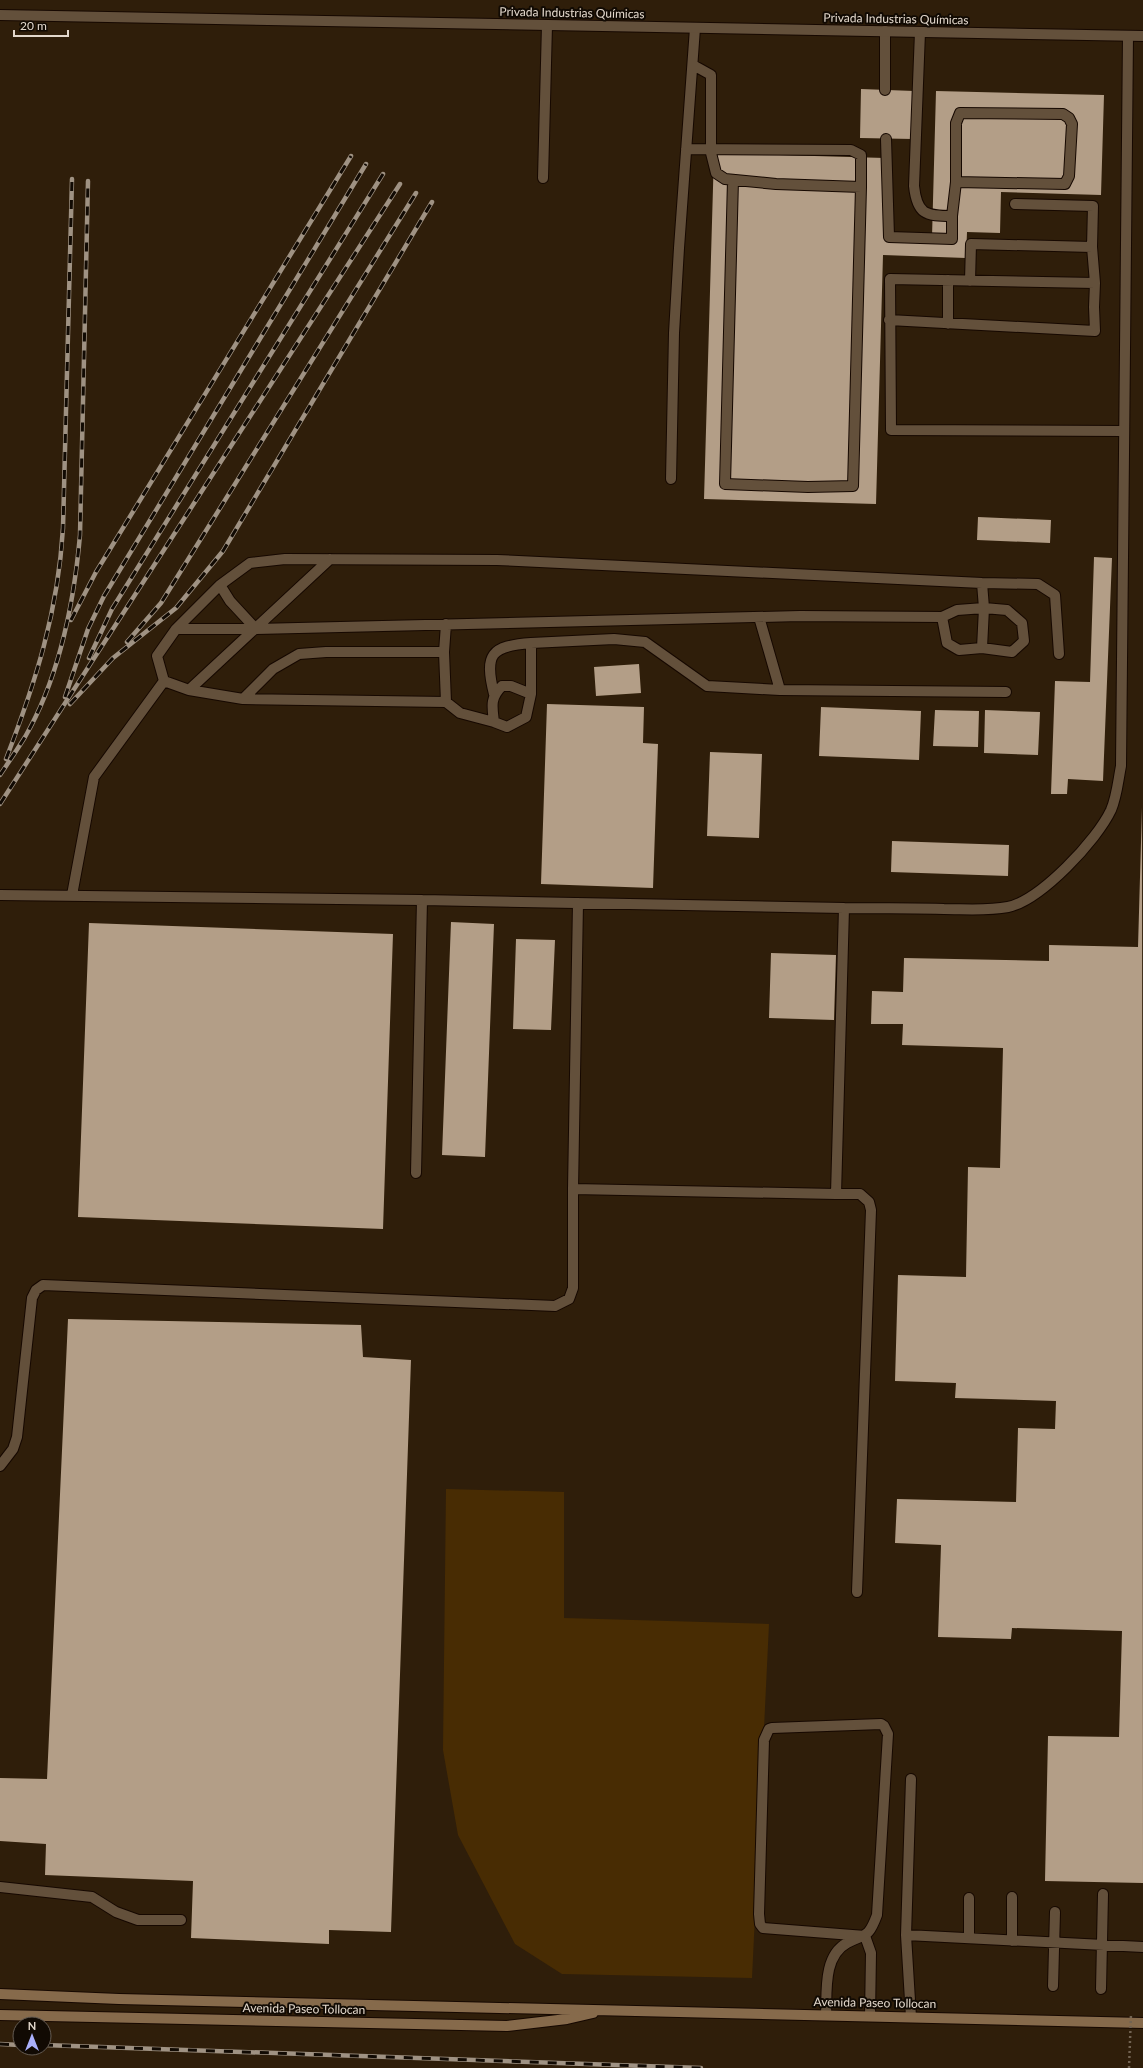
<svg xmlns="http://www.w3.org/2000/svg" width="1143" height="2068" font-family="Lato,sans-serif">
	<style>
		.green { fill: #482c03 }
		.building { fill: #b39e87 }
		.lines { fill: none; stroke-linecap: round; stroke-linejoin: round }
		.lane-casing { stroke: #160800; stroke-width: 12 }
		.street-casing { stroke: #160800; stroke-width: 12 }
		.secondary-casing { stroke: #160800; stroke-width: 12 }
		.lane { stroke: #63503b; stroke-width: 10 }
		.street { stroke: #63503b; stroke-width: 10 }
		.secondary { stroke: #866a4b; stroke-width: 10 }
		.rail-casing { stroke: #9f9283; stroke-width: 4.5 }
		.rail { stroke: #110a03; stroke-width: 3; stroke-dasharray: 9; stroke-linecap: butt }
		.path-bridge { stroke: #726352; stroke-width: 2.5; stroke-dasharray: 2 3; stroke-linecap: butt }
		.labels { text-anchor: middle; stroke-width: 4; stroke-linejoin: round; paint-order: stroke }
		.street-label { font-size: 12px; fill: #e3d8cc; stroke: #110a03 }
	</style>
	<rect width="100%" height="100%" fill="#2f1e0a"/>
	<!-- green -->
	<path class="green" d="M 446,1489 L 564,1492 L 564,1618 L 769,1624 L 752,1978 L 562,1974 L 515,1944 L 458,1835 L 443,1750 Z"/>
	<!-- building -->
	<path class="building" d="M 861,89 L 914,91 L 913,139 L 860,138 Z
		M 936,91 L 1104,95 L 1101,195 L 1001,192 L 1000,233 L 967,232 L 966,258 L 883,255 L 876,504 L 704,499 L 714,153 L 885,158 L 883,236 L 932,237 Z
		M 978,517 L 1051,520 L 1050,543 L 977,540 Z
		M 1094,557 L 1112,558 L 1103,781 L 1068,779 L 1067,794 L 1051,794 L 1055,681 L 1090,682 Z
		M 639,664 L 641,693 L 596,696 L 594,667 Z
		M 547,704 L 644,707 L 643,743 L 658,744 L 653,888 L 541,884 Z
		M 821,707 L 921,711 L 919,760 L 819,756 Z
		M 935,710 L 979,711 L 978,747 L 933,746 Z
		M 985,710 L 1040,712 L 1038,755 L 984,753 Z
		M 710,752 L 762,754 L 759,838 L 707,836 Z
		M 1142,807 L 1143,1883 L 1045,1881 L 1048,1736 L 1119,1737 L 1122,1631 L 1012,1628 L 1011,1639 L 938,1637 L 941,1545 L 895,1543 L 897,1499 L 1016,1502 L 1018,1428 L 1055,1429 L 1056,1401 L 955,1398 L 956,1383 L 895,1381 L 898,1275 L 966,1277 L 968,1167 L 1000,1168 L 1003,1048 L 902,1045 L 903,1024 L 871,1024 L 872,991 L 903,992 L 904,958 L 1049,961 L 1049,945 L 1138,947 Z
		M 892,841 L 1009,845 L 1008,876 L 891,872 Z
		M 451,922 L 494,924 L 485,1157 L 442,1155 Z
		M 89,923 L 393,934 L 383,1229 L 78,1217 Z
		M 516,939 L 555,940 L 551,1030 L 513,1029 Z
		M 771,953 L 836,955 L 834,1020 L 769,1018 Z
		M 68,1319 L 361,1325 L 363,1357 L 411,1360 L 391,1932 L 329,1930 L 329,1944 L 191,1938 L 193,1881 L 45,1875 L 46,1844 L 0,1841 L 0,1778 L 47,1779 Z"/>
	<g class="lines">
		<defs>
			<path id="lane" d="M 920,32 L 914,186 C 917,214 925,216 952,216 L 956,182 L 956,123 L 960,113 L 1063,114 L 1069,118 L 1072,124 L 1069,176 L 1065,184 L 956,182
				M 693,65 L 711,75 L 711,153 L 716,173 L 725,179 L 776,184 L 861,187 L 853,486 L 808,487 L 725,484 L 733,180
				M 885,90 L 885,31
				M 886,139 L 889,237 L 952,239 L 952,216
				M 686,149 L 851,150 L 861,155 L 861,187
				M 543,178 L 547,25
				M 1015,204 L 1093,206 L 1092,247 L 1095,283
				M 970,281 L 971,244 L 1092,247
				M 889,320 L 1095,331 L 1094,307 L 1095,283 L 890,279 L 891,430 L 1124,431
				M 948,324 L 948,280
				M 671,479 L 674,333 L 679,248 L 695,28
				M 982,583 L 984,608 L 982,648
				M 220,585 L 230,601 L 256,629
				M 759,617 L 780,690
				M 176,629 L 256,629 L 800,616 L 942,617 L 957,610 L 984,608 L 1007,610 L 1022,623 L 1024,641 L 1012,652 L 982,648 L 959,650 L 947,643 L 942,617
				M 444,652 L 446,624
				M 164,681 L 189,690 L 330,559
				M 189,690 L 243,699 L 446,702 L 460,713 L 494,722 L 507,727 L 526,717 L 531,694 L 531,643 L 614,639 L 645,642 L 707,686 L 780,690 L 1006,692
				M 494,694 C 484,654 491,646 531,643
				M 243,699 L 273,669 L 299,654 L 326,652 L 444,652 L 446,702
				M 494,722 C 492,706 490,698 502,686 L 511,686 L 531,694
				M 0,895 L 422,900 L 844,908
				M 72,895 L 94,777 L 164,681 L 157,656 L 176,629 L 220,585 L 250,563 L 285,559 L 497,560 L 982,583 L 1038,584 L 1055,595 L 1059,654
				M 416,1173 L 422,900
				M 573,1189 L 578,903
				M 836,1194 L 860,1194 L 869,1202 L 871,1210 L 857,1592
				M 0,1466 L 13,1449 L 17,1437 L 32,1298 L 36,1290 L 43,1285 L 555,1306 L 569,1299 L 573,1288 L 573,1189 L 836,1194 L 844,908 C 877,908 911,908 944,909 C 965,909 987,911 1008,907 C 1041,900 1097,840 1111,810 C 1117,796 1118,781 1121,766 L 1128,36
				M 911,1779 L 906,1935 L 911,2017
				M 0,1887 L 92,1897 L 116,1912 L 138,1920 L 181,1920
				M 1012,1897 L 1012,1941
				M 906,1935 L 1143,1947
				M 969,1938 L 969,1898
				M 1053,1986 L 1055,1912
				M 1101,1989 L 1103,1894
				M 826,2015 C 827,1992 823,1956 847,1943 C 866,1933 868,1939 877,1915 L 888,1734 L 884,1726 L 881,1724 L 772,1728 L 769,1729 L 764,1740 L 759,1914 L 760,1924 L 763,1928 L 865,1936 L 871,1953 L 870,2016"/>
			<path id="street" d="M 0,15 L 1143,36"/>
			<path id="secondary" d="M 0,1994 L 119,1999 L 1143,2023
				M 0,2015 L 507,2026 L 567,2019 L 593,2013"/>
		</defs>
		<!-- lane casing -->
		<use href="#lane" class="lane-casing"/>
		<!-- street casing -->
		<use href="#street" class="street-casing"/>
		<!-- secondary casing -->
		<use href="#secondary" class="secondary-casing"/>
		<!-- lane -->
		<use href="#lane" class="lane"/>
		<!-- street -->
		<use href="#street" class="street"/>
		<!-- secondary -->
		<use href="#secondary" class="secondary"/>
		<defs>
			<path id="rail" d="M 71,620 L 96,572 L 351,156
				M 127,642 L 161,603 L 416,193
				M 89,658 L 112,609 L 383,174
				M 65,697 L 88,629 L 104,596 L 366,164
				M 70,704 L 113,658 L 176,608 L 223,551 L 432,202
				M 6,759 C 36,681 58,612 63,528 L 72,179
				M 0,775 C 8,763 17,750 25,737 C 59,678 74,603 80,535 L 88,181
				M 0,804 L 400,184
				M 0,2044 L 20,2045
				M 44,2045 L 701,2068"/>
		</defs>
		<!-- rail casing -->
		<use href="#rail" class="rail-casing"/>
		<!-- rail -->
		<use href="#rail" class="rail"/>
		<!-- path-bridge -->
		<path class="path-bridge" d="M 1129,2068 L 1131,2014"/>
	</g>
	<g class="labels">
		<!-- street labels -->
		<g class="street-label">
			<text transform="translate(572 13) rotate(1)" y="4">Privada Industrias Químicas</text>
			<text transform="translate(896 19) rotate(1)" y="4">Privada Industrias Químicas</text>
			<text transform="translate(875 2003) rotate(1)" y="4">Avenida Paseo Tollocan</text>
			<text transform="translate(304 2009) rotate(1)" y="4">Avenida Paseo Tollocan</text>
		</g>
	</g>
	<!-- north arrow -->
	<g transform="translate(32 2036)"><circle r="19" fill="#110a03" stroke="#655c53"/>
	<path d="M0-3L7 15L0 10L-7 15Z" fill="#aab0fb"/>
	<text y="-6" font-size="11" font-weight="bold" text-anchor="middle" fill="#e3d8cc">N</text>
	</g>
	<!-- scale -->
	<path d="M14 30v6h54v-6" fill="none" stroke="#e3d8cc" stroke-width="2"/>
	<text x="20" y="30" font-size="12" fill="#e3d8cc" stroke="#110a03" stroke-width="3" paint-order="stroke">20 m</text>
</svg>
